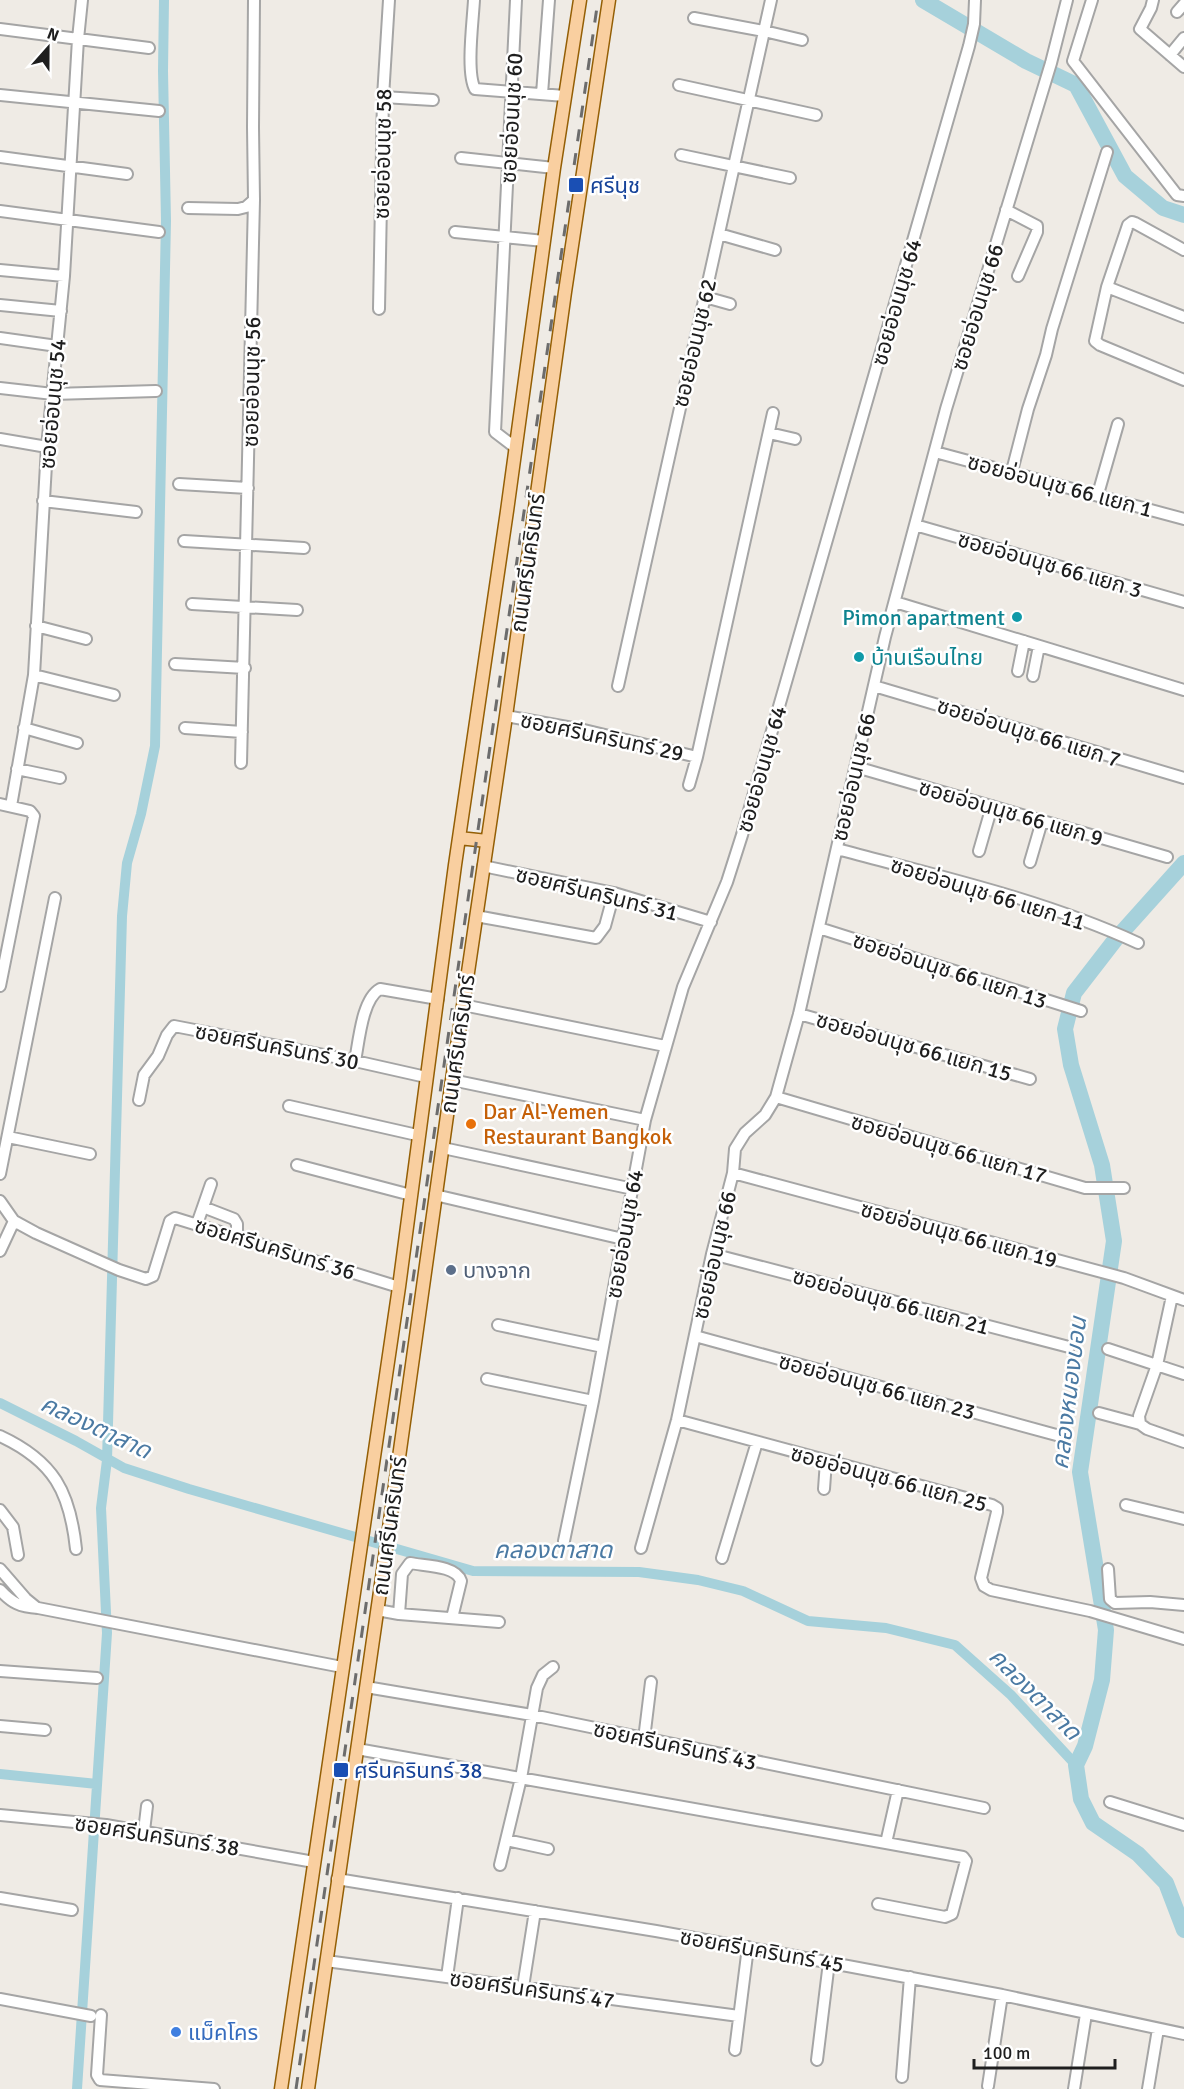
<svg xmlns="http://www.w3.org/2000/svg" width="1184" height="2089" font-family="Signika,'Noto Sans Thai',sans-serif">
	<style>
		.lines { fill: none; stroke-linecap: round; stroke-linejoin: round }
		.canal { stroke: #a6d1db; stroke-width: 10 }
		.river { stroke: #a6d1db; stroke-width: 16 }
		.minor-casing { stroke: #a5a5a5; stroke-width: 14 }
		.major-casing { stroke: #945f05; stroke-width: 15 }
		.minor { stroke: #fff; stroke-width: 10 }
		.major { stroke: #f9cfa0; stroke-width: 12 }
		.rail { stroke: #6c6c6c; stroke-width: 3; stroke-dasharray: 12 12; stroke-linecap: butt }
		.transit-dot { fill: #1a4fb4; stroke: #fff; stroke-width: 2 }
		.culture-dot { fill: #0f9aa8; stroke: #fff; stroke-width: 2 }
		.food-dot { fill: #e8710a; stroke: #fff; stroke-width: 2 }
		.service-dot { fill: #5c6f8a; stroke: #fff; stroke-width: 2 }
		.shop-dot { fill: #3f7fe0; stroke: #fff; stroke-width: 2 }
		.labels { text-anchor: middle; stroke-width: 5; stroke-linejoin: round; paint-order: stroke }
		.street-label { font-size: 22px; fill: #1e1e1e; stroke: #fff }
		.transit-label { font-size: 22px; fill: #164399; stroke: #fff; text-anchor: start }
		.culture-label { font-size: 22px; fill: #0d838f; stroke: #fff; text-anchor: end }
		.food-label { font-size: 22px; fill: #c56008; stroke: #fff; text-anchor: start }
		.service-label { font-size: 22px; fill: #4e5e75; stroke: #fff; text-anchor: start }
		.shop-label { font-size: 22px; fill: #366cbe; stroke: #fff; text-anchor: start }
		.water-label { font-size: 24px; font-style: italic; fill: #4b7aa3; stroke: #fff }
	</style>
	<rect width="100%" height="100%" fill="#efebe5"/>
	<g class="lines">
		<!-- canal -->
		<path class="canal" d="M 0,1403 L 76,1441 L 124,1468 L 189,1489 L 473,1571 L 639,1572 L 698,1580 L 743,1591 L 808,1621 L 886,1628 L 955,1645 L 1011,1695 L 1076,1765
			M 0,1774 L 97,1784
			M 77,2089 L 107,1633 L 101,1508 L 107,1460 L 122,916 L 127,863 L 141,814 L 155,746 L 166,221 L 163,71 L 164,0"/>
		<!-- river -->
		<path class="river" d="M 923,0 L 1026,61 L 1076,85 L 1125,176 L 1163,208 L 1184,215
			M 1184,863 L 1115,940 L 1074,993 L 1065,1029 L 1071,1065 L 1102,1165 L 1114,1241 L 1080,1472 L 1106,1630 L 1102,1680 L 1085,1746 L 1076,1765 L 1081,1799 L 1093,1823 L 1138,1854 L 1166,1883 L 1184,1930"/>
		<defs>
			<path id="minor" d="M 474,0 C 473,20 466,73 475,89 L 565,96
				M 1092,0 L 1073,61 L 1177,195 L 1184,196
				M 1153,0 L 1151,8 L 1140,29 L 1184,67
				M 1177,12 L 1184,4
				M 694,18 L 764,31 L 802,40
				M 0,29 L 149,48
				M 1170,55 L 1184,38
				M 679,85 L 816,115
				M 542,94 L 549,0
				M 0,95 L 159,111
				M 383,97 L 433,100
				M 681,155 L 790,178
				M 0,157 L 127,174
				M 461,158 L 554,168
				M 188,208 L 238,209 L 246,207 L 254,200
				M 1006,210 L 1037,226 L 1037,232 L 1018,276
				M 0,211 L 159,232
				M 455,232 L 544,241
				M 719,234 L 775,250
				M 1184,250 L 1135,223 L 1132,222 L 1128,225 L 1107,287 L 1095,341 L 1100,345 L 1184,380
				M 0,270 L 64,276
				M 1107,287 L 1184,317
				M 705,297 L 730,304
				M 0,305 L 61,311
				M 379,309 L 383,97 L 389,0
				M 0,338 L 57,346
				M 0,388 L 53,394 L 156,391
				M 769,433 L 795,439
				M 0,439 L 47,447
				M 516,448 L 495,432 L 516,0
				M 935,452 L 1184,519
				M 1012,471 L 1028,409 L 1046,355 L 1052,329 L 1107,152
				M 179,484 L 248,488
				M 1098,494 L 1118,424
				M 43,501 L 136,512
				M 915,525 L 1184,602
				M 184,541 L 304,548
				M 895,602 L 1184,690
				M 192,604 L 297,610
				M 36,626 L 86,639
				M 175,664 L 245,668
				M 1018,671 L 1024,641
				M 34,675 L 114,695
				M 1033,676 L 1039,646
				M 618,686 L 771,0
				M 874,686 L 1184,778
				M 506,716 L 584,730 L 697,757
				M 24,728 L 77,743
				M 185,728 L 242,732
				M 241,763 L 254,200 L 253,127 L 254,0
				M 856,767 L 1167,857
				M 17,769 L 60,778
				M 689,785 L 697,757 L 773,413
				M 0,804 L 30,811 L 34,816 L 0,986
				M 11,806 L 34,675 L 47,447 L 64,276 L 78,39 L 82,0
				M 837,849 C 938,876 1042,899 1138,943
				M 979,851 L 992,806
				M 1030,862 L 1042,821
				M 483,866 L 614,893 L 711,922
				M 476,916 L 596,938 L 605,926 L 614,893
				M 819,928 L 1081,1011
				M 463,1005 L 665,1046
				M 799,1014 L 1030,1079
				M 355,1061 C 359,1041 362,999 380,989 L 438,999
				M 452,1080 L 645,1120
				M 776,1097 L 1085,1188 L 1124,1188
				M 139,1100 L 144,1075 L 158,1056 L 167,1035 L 174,1026 L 355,1061 L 426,1077
				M 289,1106 L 417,1135
				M 8,1137 L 90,1154
				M 443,1148 L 633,1189
				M 297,1165 L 411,1195
				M 733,1173 L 1124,1278 L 1184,1300
				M 0,1174 L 55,898
				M 435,1195 L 623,1239
				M 0,1201 L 14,1221 L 36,1233 L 119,1270 L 146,1279 L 153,1276 L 170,1221 L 175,1218 L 399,1287
				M 203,1207 L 211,1184
				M 197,1224 L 203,1207 L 234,1219 L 237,1224 L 237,1237
				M 0,1251 L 14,1221
				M 712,1254 L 1069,1347
				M 1172,1296 L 1157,1365 L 1139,1416 L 1140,1424 L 1147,1429 L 1184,1442
				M 498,1325 L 603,1347
				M 695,1336 L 1060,1436
				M 1108,1349 L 1184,1374
				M 487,1379 L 593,1401
				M 1099,1413 L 1140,1424
				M 677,1420 L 992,1505 L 997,1508 L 997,1512 L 981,1578 L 984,1586 L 991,1590 L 1090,1611 L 1184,1639
				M 0,1436 C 54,1461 70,1492 76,1549
				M 824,1489 L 826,1461
				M 1126,1505 L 1184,1519
				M 0,1510 L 13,1527 L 18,1555
				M 564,1541 L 593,1401 L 645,1120 L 683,987 L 727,882 L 742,835 L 969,46 L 974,24 L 975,0
				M 641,1548 L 677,1420 L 712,1254 L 733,1173 L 735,1149 L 745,1133 L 765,1115 L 776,1097 L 799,1014 L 885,637 L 946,409 L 1051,63 L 1067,0
				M 722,1558 L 757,1442
				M 0,1569 L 26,1599 L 37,1608
				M 1108,1569 L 1110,1599 L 1115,1603 L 1150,1602 L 1184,1605
				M 0,1590 C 12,1603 20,1607 38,1608 L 342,1667
				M 377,1610 L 399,1614 L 499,1622
				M 399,1614 L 402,1574 L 410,1563 C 424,1566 456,1565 461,1581 L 452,1618
				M 0,1671 L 97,1678
				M 366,1687 L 532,1715 L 984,1808
				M 0,1726 L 45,1730
				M 644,1739 L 651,1682
				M 357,1749 L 886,1843 L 963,1857 L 966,1861 L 952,1914 L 945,1917 L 878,1904
				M 1110,1802 L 1184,1825
				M 0,1815 L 106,1825 L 314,1862
				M 144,1831 L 147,1806
				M 506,1840 L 548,1849
				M 886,1843 L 898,1790
				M 500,1865 L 521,1778 L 537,1688 L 543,1675 L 553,1667
				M 337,1879 L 656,1931 L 789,1955 L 1002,1995 L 1184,2034
				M 0,1898 L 72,1910
				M 326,1961 L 739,2016
				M 447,1977 L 458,1898
				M 523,1987 L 535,1911
				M 0,1999 L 91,2016
				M 101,2015 L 97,2075 L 100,2080 L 214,2089
				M 735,2050 L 748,1947
				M 817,2060 L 829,1962
				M 902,2077 L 910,1977
				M 988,2086 L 1002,1995
				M 1074,2089 L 1086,2014
				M 1148,2089 L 1158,2029"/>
			<path id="major" d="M 459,838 L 487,841
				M 281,2089 L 399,1287 L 455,865 L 507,511 L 554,168 L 580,0
				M 308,2089 L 385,1557 L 452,1080 L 506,716 L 565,292 L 609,0"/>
		</defs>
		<!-- minor casing -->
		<use href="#minor" class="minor-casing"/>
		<!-- major casing -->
		<use href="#major" class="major-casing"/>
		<!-- minor -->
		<use href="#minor" class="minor"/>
		<!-- major -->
		<use href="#major" class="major"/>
		<!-- rail -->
		<path class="rail" d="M 296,2089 L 598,0"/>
	</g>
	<!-- markers -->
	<g class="transit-dot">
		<rect x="568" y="177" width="16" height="16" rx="3"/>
		<rect x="333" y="1762" width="16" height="16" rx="3"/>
	</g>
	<g class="culture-dot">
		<circle cx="1017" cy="617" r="6"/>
		<circle cx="859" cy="657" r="6"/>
	</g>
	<circle class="food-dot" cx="471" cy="1124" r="6"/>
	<circle class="service-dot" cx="451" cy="1270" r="6"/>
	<circle class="shop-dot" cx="176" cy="2032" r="6"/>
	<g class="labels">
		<!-- street labels -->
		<g class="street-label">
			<text transform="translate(511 118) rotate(-87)" y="8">ซอยอ่อนนุช 60</text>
			<text transform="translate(382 154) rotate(-89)" y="8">ซอยอ่อนนุช 58</text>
			<text transform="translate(896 302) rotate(-74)" y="8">ซอยอ่อนนุช 64</text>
			<text transform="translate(977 307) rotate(-73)" y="8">ซอยอ่อนนุช 66</text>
			<text transform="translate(694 343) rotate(-77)" y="8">ซอยอ่อนนุช 62</text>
			<text transform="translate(251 382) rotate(-89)" y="8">ซอยอ่อนนุช 56</text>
			<text transform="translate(52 404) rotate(-85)" y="8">ซอยอ่อนนุช 54</text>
			<text transform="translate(1060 485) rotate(15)" y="8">ซอยอ่อนนุช 66 แยก 1</text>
			<text transform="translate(527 563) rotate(-82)" y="8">ถนนศรีนครินทร์</text>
			<text transform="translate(1050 564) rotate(16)" y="8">ซอยอ่อนนุช 66 แยก 3</text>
			<text transform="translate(1029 732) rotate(17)" y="8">ซอยอ่อนนุช 66 แยก 7</text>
			<text transform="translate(602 736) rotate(12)" y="8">ซอยศรีนครินทร์ 29</text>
			<text transform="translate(761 769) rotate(-74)" y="8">ซอยอ่อนนุช 64</text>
			<text transform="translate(853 777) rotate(-77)" y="8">ซอยอ่อนนุช 66</text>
			<text transform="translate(1011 812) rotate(16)" y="8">ซอยอ่อนนุช 66 แยก 9</text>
			<text transform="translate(597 893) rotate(14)" y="8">ซอยศรีนครินทร์ 31</text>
			<text transform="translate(988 893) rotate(17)" y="8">ซอยอ่อนนุช 66 แยก 11</text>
			<text transform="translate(950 970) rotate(18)" y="8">ซอยอ่อนนุช 66 แยก 13</text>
			<text transform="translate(457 1044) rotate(-82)" y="8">ถนนศรีนครินทร์</text>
			<text transform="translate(277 1046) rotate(11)" y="8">ซอยศรีนครินทร์ 30</text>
			<text transform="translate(914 1046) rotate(16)" y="8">ซอยอ่อนนุช 66 แยก 15</text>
			<text transform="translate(949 1148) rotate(16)" y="8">ซอยอ่อนนุช 66 แยก 17</text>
			<text transform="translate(624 1234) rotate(-80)" y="8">ซอยอ่อนนุช 64</text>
			<text transform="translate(959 1234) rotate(15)" y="8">ซอยอ่อนนุช 66 แยก 19</text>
			<text transform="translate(275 1248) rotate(17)" y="8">ซอยศรีนครินทร์ 36</text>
			<text transform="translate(714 1255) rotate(-77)" y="8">ซอยอ่อนนุช 66</text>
			<text transform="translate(891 1301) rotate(15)" y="8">ซอยอ่อนนุช 66 แยก 21</text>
			<text transform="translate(877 1386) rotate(15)" y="8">ซอยอ่อนนุช 66 แยก 23</text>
			<text transform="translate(889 1478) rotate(15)" y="8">ซอยอ่อนนุช 66 แยก 25</text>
			<text transform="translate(389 1526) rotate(-82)" y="8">ถนนศรีนครินทร์</text>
			<text transform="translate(675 1745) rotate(12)" y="8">ซอยศรีนครินทร์ 43</text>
			<text transform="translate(157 1835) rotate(9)" y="8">ซอยศรีนครินทร์ 38</text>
			<text transform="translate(762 1950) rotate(10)" y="8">ซอยศรีนครินทร์ 45</text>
			<text transform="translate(532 1989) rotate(8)" y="8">ซอยศรีนครินทร์ 47</text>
		</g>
		<!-- transit labels -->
		<g class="transit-label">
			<text x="590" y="193">ศรีนุช</text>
			<text x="354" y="1778">ศรีนครินทร์ 38</text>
		</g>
		<!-- culture labels -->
		<g class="culture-label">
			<text x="1005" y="625">Pimon apartment</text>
			<text x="871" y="665" text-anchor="start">บ้านเรือนไทย</text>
		</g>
		<!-- food labels -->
		<g class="food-label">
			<text x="483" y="1119">Dar Al-Yemen<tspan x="483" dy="25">Restaurant Bangkok</tspan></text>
		</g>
		<!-- service labels -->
		<g class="service-label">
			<text x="463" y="1278">บางจาก</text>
		</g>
		<!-- shop labels -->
		<g class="shop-label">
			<text x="188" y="2040">แม็คโคร</text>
		</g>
		<!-- water labels -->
		<g class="water-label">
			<text transform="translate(1069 1393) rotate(-83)" y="8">คลองหนองบอน</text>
			<text transform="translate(96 1427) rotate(25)" y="8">คลองตาสาด</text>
			<text x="553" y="1558">คลองตาสาด</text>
			<text transform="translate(1035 1694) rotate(45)" y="8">คลองตาสาด</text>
		</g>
	</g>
	<!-- north arrow -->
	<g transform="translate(48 48) rotate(21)" stroke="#ffffff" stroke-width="4.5" paint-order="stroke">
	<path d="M0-4.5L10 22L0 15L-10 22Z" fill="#1e1e1e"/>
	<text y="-9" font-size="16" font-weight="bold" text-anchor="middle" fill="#1e1e1e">N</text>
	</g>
	<!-- scale -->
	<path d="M974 2059v9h141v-9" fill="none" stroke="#1e1e1e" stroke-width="3"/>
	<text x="983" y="2059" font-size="18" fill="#1e1e1e" stroke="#ffffff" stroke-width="4.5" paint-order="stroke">100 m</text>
</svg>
